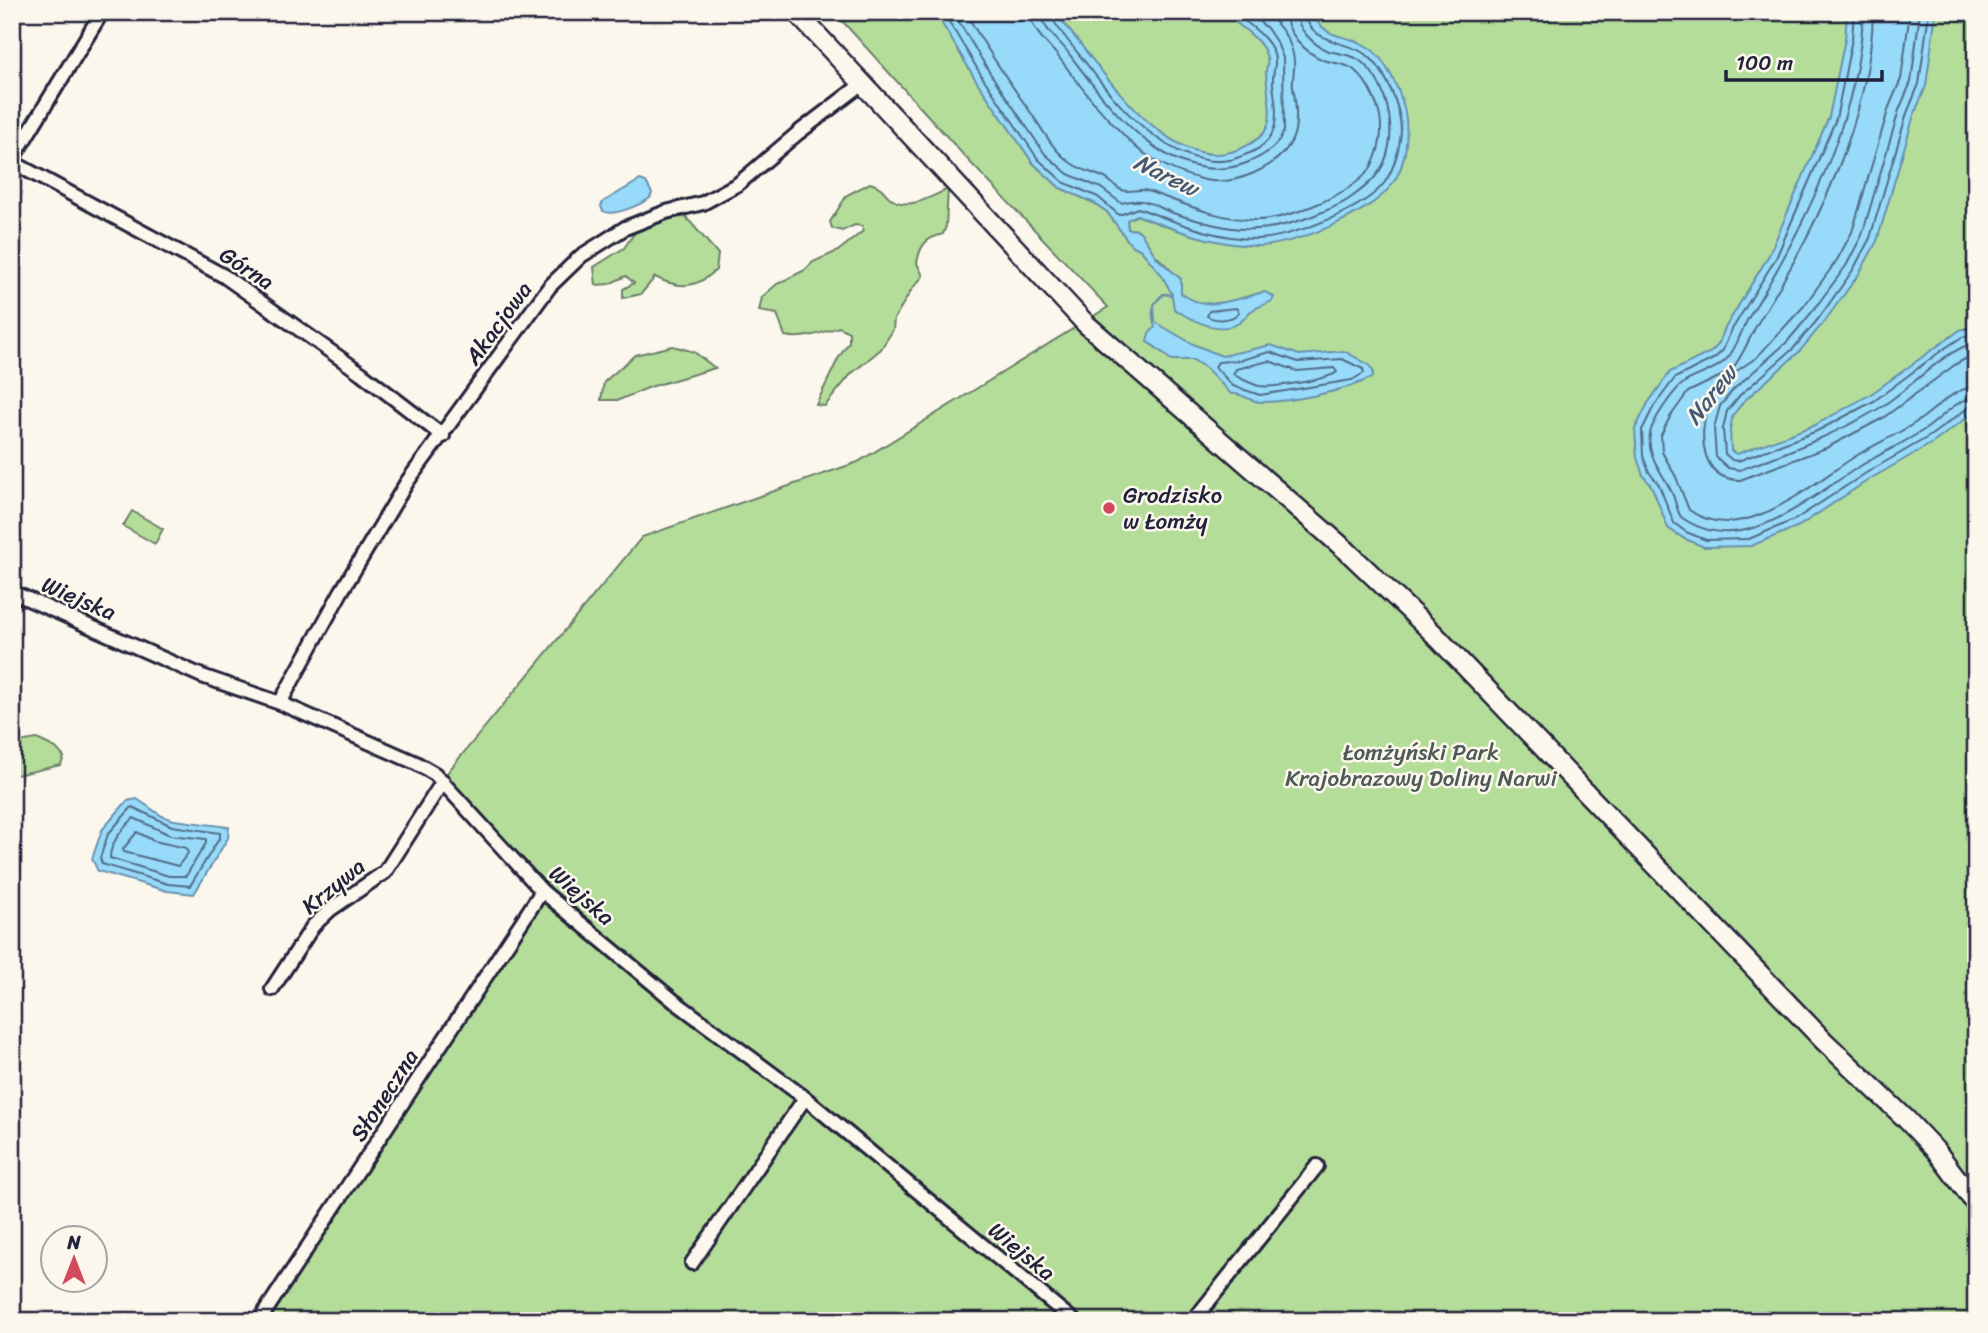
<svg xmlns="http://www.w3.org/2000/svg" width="1988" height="1333" font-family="Sriracha,sans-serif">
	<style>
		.green { fill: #b4dd99; stroke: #6b806a; stroke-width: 2 }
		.water { fill: #97daf9; stroke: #6890ad; stroke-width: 2 }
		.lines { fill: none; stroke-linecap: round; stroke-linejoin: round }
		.shore { stroke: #516c87; stroke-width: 2 }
		.street-casing { stroke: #22223b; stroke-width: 18 }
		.secondary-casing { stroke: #22223b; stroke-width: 23 }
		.street { stroke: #fbf7ec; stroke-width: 12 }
		.secondary { stroke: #fbf7ec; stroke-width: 18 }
		.poi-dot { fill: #d1495b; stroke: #fbf7ec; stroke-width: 2.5 }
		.labels { text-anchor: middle; stroke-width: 5; stroke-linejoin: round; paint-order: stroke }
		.street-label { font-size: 23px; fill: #22223b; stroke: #fbf7ec }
		.poi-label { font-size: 23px; fill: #22223b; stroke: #fbf7ec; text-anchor: start }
		.park-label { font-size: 23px; fill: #4e5a57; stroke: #fbf7ec }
		.water-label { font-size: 24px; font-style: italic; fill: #455974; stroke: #fbf7ec }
	</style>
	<rect width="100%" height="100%" fill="#fbf7ec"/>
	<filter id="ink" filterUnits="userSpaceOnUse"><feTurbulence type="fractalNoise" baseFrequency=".0143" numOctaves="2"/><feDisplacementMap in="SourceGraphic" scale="14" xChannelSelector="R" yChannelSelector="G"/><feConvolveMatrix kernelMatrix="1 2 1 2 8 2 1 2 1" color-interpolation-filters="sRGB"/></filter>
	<g filter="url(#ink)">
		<!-- green -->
		<path class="green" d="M 834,12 L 935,12 L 1033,163 L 1060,188 L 1094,203 L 1107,212 L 1131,245 L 1140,249 L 1147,257 L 1169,268 L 1151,251 L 1141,233 L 1138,230 L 1128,229 L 1127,220 L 1137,215 C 1163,226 1188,234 1215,240 L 1217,239 L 1003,12 L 1976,12 L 1976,1321 L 252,1321 L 542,884 L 442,779 L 642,537 L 858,462 L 1108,307 L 969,161 Z
			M 870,183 C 886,188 882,193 893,200 C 910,210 932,196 948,189 L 946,226 L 943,234 C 926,238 920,245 917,263 L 923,276 L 912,289 L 894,319 L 893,330 L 881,349 L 851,374 L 825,406 L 816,405 L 838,359 L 849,342 L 849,332 L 839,327 C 821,333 804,340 785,336 L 777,314 L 759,311 L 762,297 L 777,284 L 805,270 L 813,262 L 838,251 L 863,231 L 862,226 L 855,225 L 842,231 L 832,228 L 830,222 L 847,195 Z
			M 686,217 L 718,254 L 716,270 C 696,289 679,289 655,277 L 641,294 L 623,298 L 623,289 L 634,283 L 626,276 L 609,284 L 596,285 L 594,267 L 624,248 L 636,231 L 665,218 Z
			M 673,346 L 694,352 L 715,368 L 650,387 L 619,400 L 601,400 L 604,382 L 635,355 Z
			M 132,511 L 163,529 L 155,544 L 123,526 Z
			M 37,739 L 56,748 L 64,757 L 61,765 L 12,776 L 12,743 Z"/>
		<!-- water -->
		<path class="water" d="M 935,12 L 1054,12 C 1094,55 1165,178 1237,150 C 1284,132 1267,110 1266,70 C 1275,45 1238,25 1221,12 L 1310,12 C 1331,44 1342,31 1368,47 C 1381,55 1392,75 1398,90 C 1411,118 1410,162 1390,187 C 1368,215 1291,247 1256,246 C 1215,245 1174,230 1137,215 L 1127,220 L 1128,229 L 1138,230 L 1141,233 L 1157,258 L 1181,279 L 1181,293 C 1207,314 1236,298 1265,292 L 1274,297 L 1272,301 C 1265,305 1257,307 1251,311 C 1247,314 1244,320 1239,323 C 1219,335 1191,320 1174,309 L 1172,296 L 1164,294 L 1154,304 L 1155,322 L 1193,344 L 1222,356 L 1271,345 L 1299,355 L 1344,351 L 1369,365 L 1373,371 L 1373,377 C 1345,391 1293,402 1261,402 C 1249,402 1242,392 1231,394 L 1206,368 L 1193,360 L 1171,360 C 1163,353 1155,346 1147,342 L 1149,333 L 1155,328 C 1151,314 1151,304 1163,294 C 1166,293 1168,294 1171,295 L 1172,294 L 1161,274 L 1140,249 L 1131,245 L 1107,212 L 1094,203 L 1060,188 L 1033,163 L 977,82 Z
			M 1847,12 L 1936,12 L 1926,86 L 1914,115 L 1877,241 L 1859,274 L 1824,322 L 1799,352 L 1744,401 L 1733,415 L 1730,429 L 1731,451 L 1737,454 L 1815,425 L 1871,394 L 1960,330 L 1976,326 L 1976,411 L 1934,442 L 1870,479 L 1799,526 L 1751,546 L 1704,547 L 1683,538 L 1668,528 L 1652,487 L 1643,475 L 1637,458 L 1635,429 L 1648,403 L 1670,372 L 1711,352 L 1718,345 L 1725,328 L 1769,255 L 1829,117 L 1845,39 Z
			M 640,180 L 646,182 L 652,193 L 650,198 C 640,205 613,217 603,211 L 601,206 L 603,202 Z
			M 137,799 L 162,816 L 174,820 L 229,827 L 228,838 L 194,894 L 167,891 L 98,871 L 92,859 L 102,830 L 127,801 Z"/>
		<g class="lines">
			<!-- shore -->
			<path class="shore" d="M 943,12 L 983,78 L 1038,159 L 1063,182 L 1098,197 L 1119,215 L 1138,208 C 1176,222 1215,239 1256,239 C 1289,239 1366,209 1385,182 C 1394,169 1400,147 1401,131 C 1401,107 1384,64 1362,52 C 1343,41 1308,42 1305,12
				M 953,12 L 990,73 L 1045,154 L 1068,174 L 1101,188 L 1121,203 C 1148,196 1152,206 1176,214 C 1231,231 1261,237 1315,215 C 1327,210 1339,206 1349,199 C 1369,185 1385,172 1389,146 C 1394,119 1384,78 1359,60 C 1350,54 1339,54 1329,51 C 1314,46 1297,29 1296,12
				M 965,12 C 985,46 1006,78 1029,110 C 1042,128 1052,150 1071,163 C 1081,170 1094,173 1105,178 C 1111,181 1116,188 1122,190 C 1130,193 1139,188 1148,191 C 1182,203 1217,219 1254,220 C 1284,221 1350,195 1369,170 C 1376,160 1381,143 1381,130 C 1382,111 1369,81 1353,69 C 1345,63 1332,63 1323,60 C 1304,52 1286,32 1285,12
				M 1030,12 C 1031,32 1050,45 1061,60 C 1079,85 1097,108 1119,130 C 1126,137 1133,146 1142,152 C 1161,165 1182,175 1205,180 C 1235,186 1278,168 1292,140 C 1299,125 1296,103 1293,87 C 1292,78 1295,70 1294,61 C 1293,42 1279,23 1264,12
				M 1041,12 C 1041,28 1058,39 1067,51 C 1107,105 1171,194 1249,162 C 1264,156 1278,147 1284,131 L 1283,58 L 1277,43 L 1267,28 L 1247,12
				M 1049,12 C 1050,21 1085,61 1093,72 C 1121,110 1176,170 1230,160 C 1236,159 1243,155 1250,153 C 1282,139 1277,114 1273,85 C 1272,77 1274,72 1275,64 C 1277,41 1248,24 1233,12
				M 1854,12 L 1852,39 L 1836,119 L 1776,258 L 1731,331 L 1723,350 L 1715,358 L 1675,378 L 1654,406 L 1642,430 L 1643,456 L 1649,472 L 1659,485 L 1674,523 L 1686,532 L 1706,540 L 1749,539 L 1796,519 L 1866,473 L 1930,436 L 1969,407 L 1976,406
				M 1863,12 C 1860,117 1803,230 1749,317 C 1742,329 1737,345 1730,355 C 1719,370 1700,373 1685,382 C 1674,389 1652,421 1650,434 C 1646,457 1664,474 1672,493 C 1676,501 1676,509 1681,517 C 1743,562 1810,496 1862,465 C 1883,452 1906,442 1927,428 C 1941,418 1958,398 1976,397
				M 1873,12 C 1871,120 1815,231 1759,321 C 1750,336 1744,354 1733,368 L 1735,372 L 1756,358 L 1804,306 L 1837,260 L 1852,232 L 1889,107 L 1901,79 L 1910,12
				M 1920,12 L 1911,82 L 1899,110 L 1862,235 L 1846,266 L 1812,312 L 1787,342 L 1734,389 L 1720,406 L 1714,428 L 1716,457 L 1728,468 L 1740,470 C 1788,452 1834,435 1878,409 C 1911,389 1939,353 1976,342
				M 1929,12 L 1919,84 L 1907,113 L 1870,238 L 1853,270 L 1819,318 L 1794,348 L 1740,395 L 1727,411 L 1723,429 L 1725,454 L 1732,460 L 1738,461 L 1817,431 L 1874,401 L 1945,348 L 1962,337 L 1976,333
				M 1236,308 L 1239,312 C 1233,321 1215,321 1207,316 L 1209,311 Z
				M 1270,352 L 1298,362 L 1342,359 L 1363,369 L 1364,373 L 1352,380 L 1260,395 L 1233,386 L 1215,367 L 1218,362 L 1241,360 Z
				M 1976,353 L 1956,364 L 1883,418 L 1826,448 L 1740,480 C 1701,480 1698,436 1708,407 C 1711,397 1720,388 1727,380 L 1727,376 L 1723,375 L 1688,392 L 1670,417 L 1661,435 L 1662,452 L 1676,477 L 1689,510 C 1742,549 1812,483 1856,456 C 1877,443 1901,433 1921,419 C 1938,407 1955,387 1976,387
				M 1269,361 L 1297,371 L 1334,368 L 1337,372 C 1327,380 1273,388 1259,386 C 1254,385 1237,377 1233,374 L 1236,369 Z
				M 132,807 L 172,826 L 220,833 L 220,837 L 190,886 L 168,884 L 102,864 L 100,858 L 108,834 Z
				M 134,818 L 170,835 L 206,839 L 206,843 L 186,876 L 169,876 L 110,858 C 110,842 123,828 134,818 Z
				M 137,832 L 154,841 L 186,848 L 188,853 L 178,866 L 124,852 L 123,849 Z"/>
			<defs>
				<path id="street" d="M 12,160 L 102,12
					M 12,162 L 224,276 L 361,373 L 443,436
					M 12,592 L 202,676 L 280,703 L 416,763 L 435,774 L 542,891 L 674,1001 L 805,1098 L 1074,1321
					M 280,703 L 341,592 L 407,482 L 550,286 L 581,256 L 625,228 L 666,212 L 703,203 L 738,184 L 798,133 L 862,84
					M 272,989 L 313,926 L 331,909 L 385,872 L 443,781
					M 692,1263 L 805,1098
					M 259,1321 L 542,891
					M 1193,1321 L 1317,1166"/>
				<path id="secondary" d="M 796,12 L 1086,324 L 1347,551 L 1433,633 L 1824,1041 L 1906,1119 L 1937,1152 L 1976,1204"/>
			</defs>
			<!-- street casing -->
			<use href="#street" class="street-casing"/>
			<!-- secondary casing -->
			<use href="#secondary" class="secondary-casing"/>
			<!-- street -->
			<use href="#street" class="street"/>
			<!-- secondary -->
			<use href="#secondary" class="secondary"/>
		</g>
	</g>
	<!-- markers -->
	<circle class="poi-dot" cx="1109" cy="508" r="7"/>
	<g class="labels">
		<!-- street labels -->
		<g class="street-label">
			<text transform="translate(247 268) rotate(33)" y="8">Górna</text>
			<text transform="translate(498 323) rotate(-54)" y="8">Akacjowa</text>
			<text transform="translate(79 598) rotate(23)" y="8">Wiejska</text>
			<text transform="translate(333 886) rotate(-39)" y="8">Krzywa</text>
			<text transform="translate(582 895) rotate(41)" y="8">Wiejska</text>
			<text transform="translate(384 1095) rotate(-57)" y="8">Słoneczna</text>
			<text transform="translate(1022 1251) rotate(39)" y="8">Wiejska</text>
		</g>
		<!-- poi labels -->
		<g class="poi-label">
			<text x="1123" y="503">Grodzisko<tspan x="1123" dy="26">w Łomży</tspan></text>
		</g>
		<!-- park labels -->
		<g class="park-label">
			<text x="1421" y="760">Łomżyński Park<tspan x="1421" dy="26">Krajobrazowy Doliny Narwi</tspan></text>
		</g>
		<!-- water labels -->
		<g class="water-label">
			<text transform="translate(1166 175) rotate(26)" y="8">Narew</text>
			<text transform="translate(1711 395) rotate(-52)" y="8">Narew</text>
		</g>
	</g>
	<!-- margin -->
	<rect width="1988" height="1333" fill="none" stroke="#fbf7ec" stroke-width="42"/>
	<rect x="21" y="21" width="1946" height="1291" fill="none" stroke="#22223b" stroke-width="2.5" filter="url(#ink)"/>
	<!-- north arrow -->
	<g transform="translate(74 1259)"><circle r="33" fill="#fbf7ec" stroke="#a4a2a5" stroke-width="2"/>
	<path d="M0-5L12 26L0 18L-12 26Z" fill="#d1495b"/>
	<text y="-10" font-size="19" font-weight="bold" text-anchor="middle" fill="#22223b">N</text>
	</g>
	<!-- scale -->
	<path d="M1726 70v10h156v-10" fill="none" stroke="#22223b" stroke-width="3.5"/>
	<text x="1736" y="70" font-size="21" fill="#22223b" stroke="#fbf7ec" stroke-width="5" paint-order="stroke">100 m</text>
</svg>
